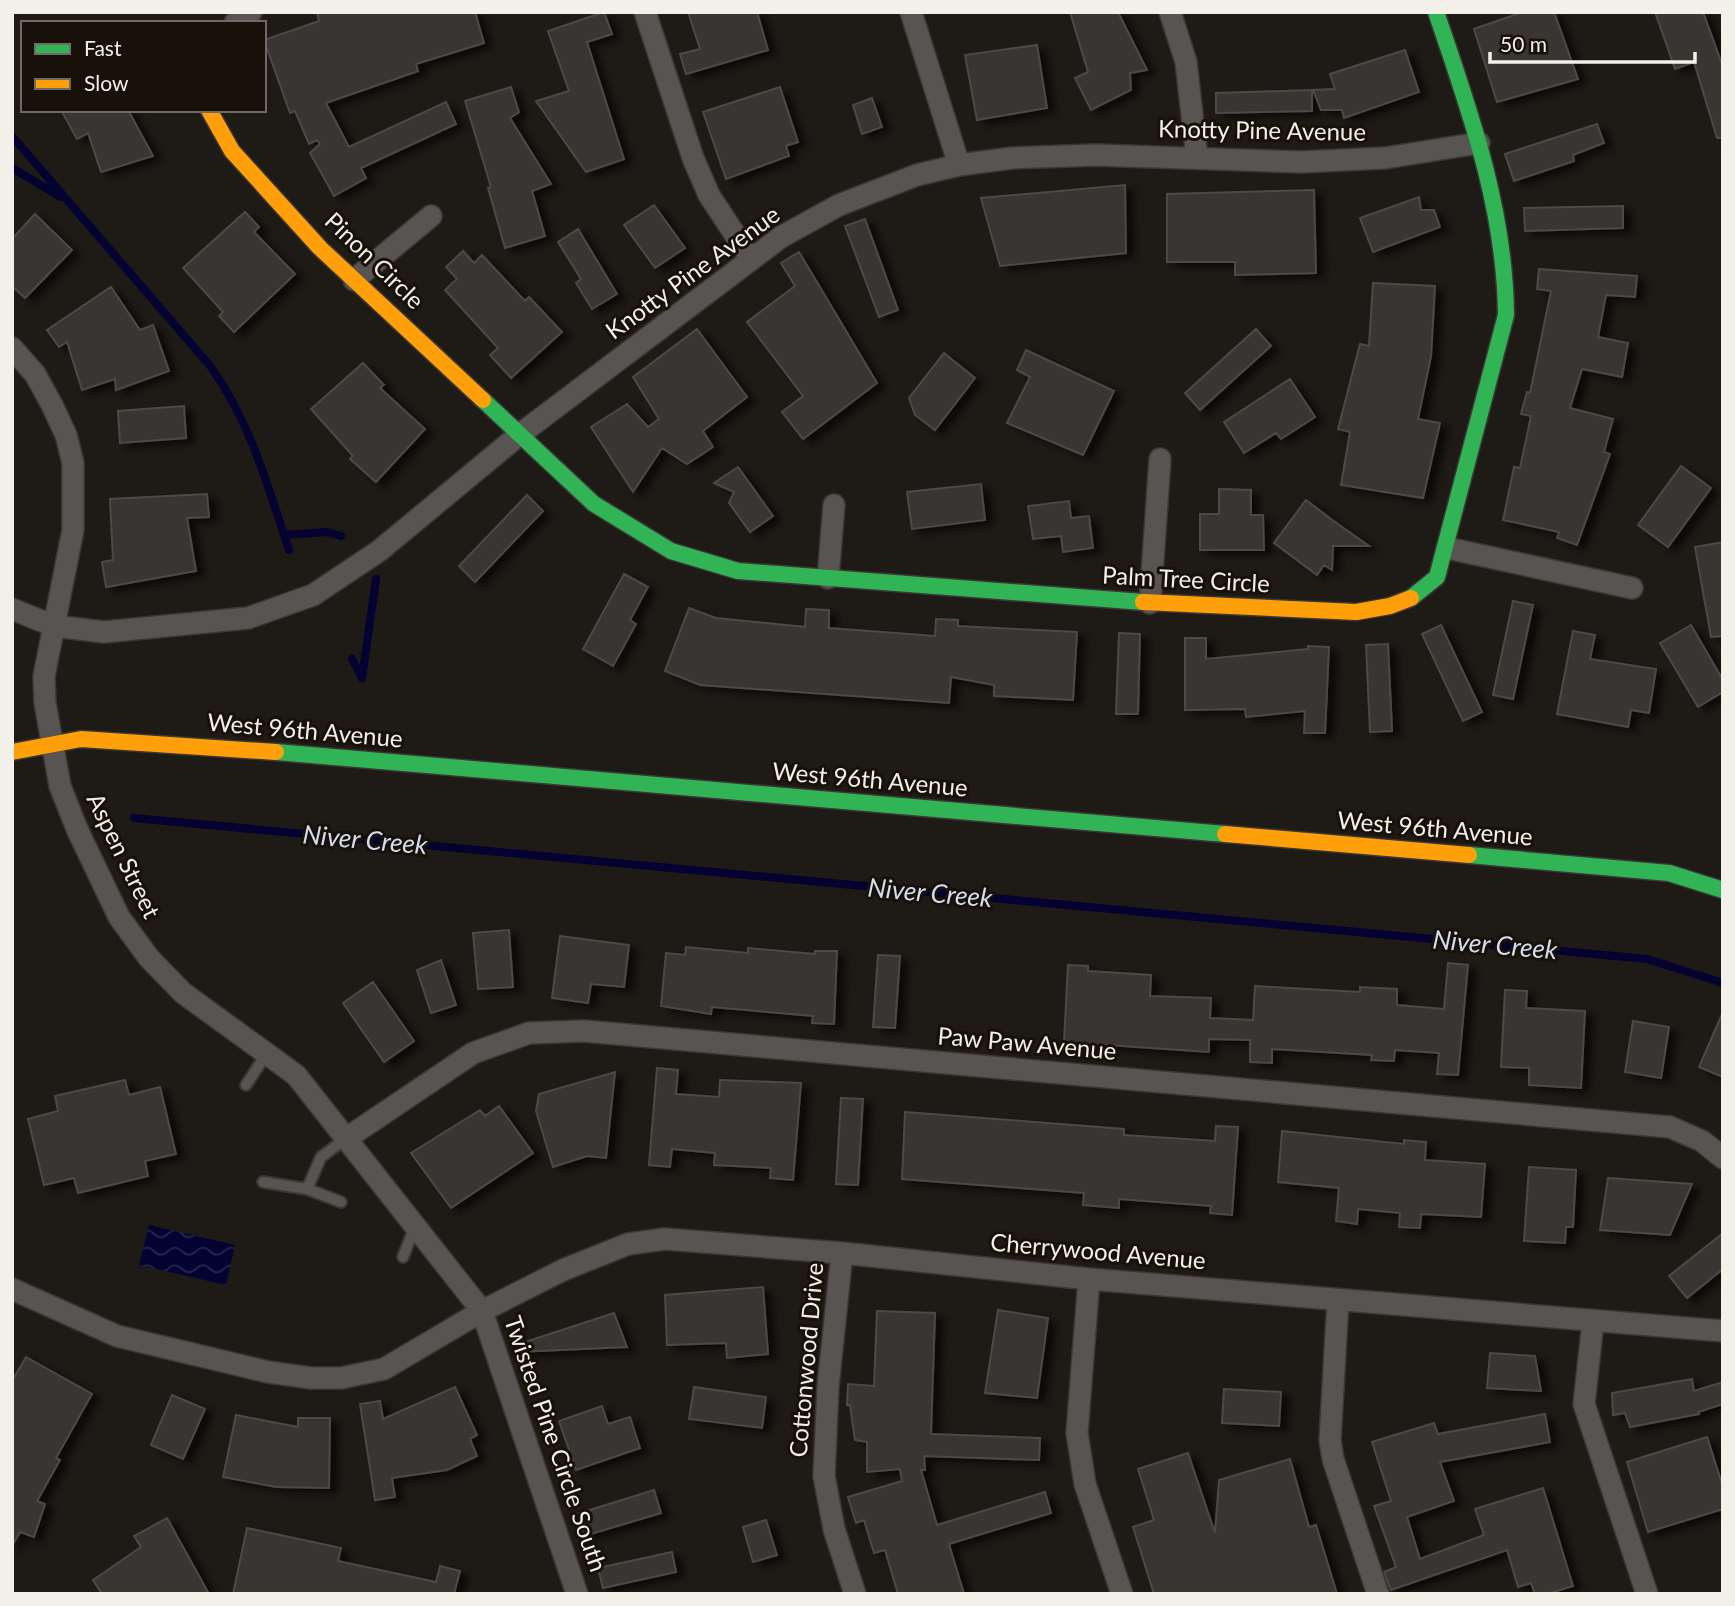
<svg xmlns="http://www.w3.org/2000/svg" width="1735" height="1606" font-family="Lato,sans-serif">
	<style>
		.water { fill: url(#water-waves) }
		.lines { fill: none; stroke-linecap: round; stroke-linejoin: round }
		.stream { stroke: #030230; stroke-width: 8 }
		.building { fill: #383431; stroke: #4d4947; stroke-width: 2; filter: url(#shadow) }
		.lane-casing { stroke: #3a3735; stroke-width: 14 }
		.street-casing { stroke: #3a3735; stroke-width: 24 }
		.fast-casing { stroke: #3a3735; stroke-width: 19 }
		.slow-casing { stroke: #3a3735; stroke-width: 19 }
		.lane { stroke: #575451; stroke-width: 10 }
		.street { stroke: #575451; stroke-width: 21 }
		.fast { stroke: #30b455; stroke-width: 16 }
		.slow { stroke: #ff9f0a; stroke-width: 16 }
		.labels { text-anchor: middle; stroke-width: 6; stroke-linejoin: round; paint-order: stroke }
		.street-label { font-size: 24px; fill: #f3efe9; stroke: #171109 }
		.water-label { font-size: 26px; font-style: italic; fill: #d3ddef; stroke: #171109 }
	</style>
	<defs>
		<pattern id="water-waves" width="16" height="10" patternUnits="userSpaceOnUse" patternTransform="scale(1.75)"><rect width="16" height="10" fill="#030230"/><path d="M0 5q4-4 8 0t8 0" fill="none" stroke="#28274e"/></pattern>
		<filter id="shadow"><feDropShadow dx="8" dy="4.5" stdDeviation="3.5" flood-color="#0009"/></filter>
	</defs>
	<rect width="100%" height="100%" fill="#1e1a16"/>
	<!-- water -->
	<path class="water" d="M 149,1225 L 235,1245 L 226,1285 L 139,1265 Z"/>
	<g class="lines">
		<!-- stream -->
		<path class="stream" d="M 12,136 L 211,367 C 250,422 268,486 289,550
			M 12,168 L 61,197
			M 284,535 L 327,532 L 341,536
			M 352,659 L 362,678
			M 362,678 L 376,579
			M 134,818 L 1647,959 L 1723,983"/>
	</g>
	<!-- building -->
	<path class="building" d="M 317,12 L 475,12 L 484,43 L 416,64 L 418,71 L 326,103 L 349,147 L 446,102 L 456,124 L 361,168 L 366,178 L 334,196 L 310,153 L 320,144 L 317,140 L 309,144 L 295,111 L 290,113 L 264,40 L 319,21 Z
		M 604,12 L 612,34 L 587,42 L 624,159 L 586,172 L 536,101 L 569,91 L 548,31 Z
		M 688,12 L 757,12 L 768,50 L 686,74 L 680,54 L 700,49 Z
		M 1070,12 L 1118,12 L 1147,70 L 1130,73 L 1131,90 L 1091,110 L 1075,78 L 1088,72 Z
		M 1523,12 L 1554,12 L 1578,79 L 1497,102 L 1474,29 Z
		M 1655,12 L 1703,12 L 1723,67 L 1723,138 L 1717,138 L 1694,62 L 1675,69 Z
		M 1037,45 L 1047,108 L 977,120 L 965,55 Z
		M 1405,50 L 1419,92 L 1344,118 L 1342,110 L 1321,110 L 1313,90 L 1335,89 L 1330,74 Z
		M 511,87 L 519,112 L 510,118 L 551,184 L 532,191 L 545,236 L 505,248 L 488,188 L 491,187 L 465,101 Z
		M 780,87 L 798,142 L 786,146 L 789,156 L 726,179 L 703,112 Z
		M 1312,90 L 1312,111 L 1216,113 L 1216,93 Z
		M 872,98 L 882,127 L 862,134 L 853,105 Z
		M 61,110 L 128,110 L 153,156 L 101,172 L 88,133 L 77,139 Z
		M 1597,124 L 1604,143 L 1573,155 L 1574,161 L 1514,181 L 1505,154 Z
		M 1125,185 L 1126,253 L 1000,266 L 981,198 Z
		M 1314,190 L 1316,273 L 1235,275 L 1235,262 L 1167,262 L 1167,194 Z
		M 1419,197 L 1421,210 L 1434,210 L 1440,227 L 1373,252 L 1360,218 Z
		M 654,205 L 685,248 L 655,268 L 624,225 Z
		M 1623,206 L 1623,228 L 1525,231 L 1524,208 Z
		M 245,212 L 259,227 L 254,232 L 295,274 L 234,332 L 219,316 L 223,312 L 183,268 Z
		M 35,214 L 72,250 L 25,298 L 12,286 L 12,239 Z
		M 865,219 L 898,310 L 879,317 L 845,226 Z
		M 578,229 L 617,294 L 592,309 L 576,283 L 581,279 L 558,242 Z
		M 463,251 L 474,263 L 482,255 L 525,301 L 529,297 L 562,332 L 511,378 L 490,355 L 498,348 L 445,290 L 457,279 L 446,267 Z
		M 799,252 L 877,383 L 803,439 L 782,412 L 803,396 L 747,322 L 795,286 L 781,263 Z
		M 1539,269 L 1637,276 L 1635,297 L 1606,295 L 1598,337 L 1628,343 L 1622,377 L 1582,369 L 1570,408 L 1613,419 L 1604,452 L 1610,454 L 1577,545 L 1557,538 L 1559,532 L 1503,520 L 1514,467 L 1520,468 L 1531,416 L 1521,414 L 1527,392 L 1530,393 L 1551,291 L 1537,289 Z
		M 1373,283 L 1435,286 L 1431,356 L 1418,419 L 1440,423 L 1423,498 L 1341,485 L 1350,432 L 1338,429 L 1360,344 L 1369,346 Z
		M 111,287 L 140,330 L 153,325 L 169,371 L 116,390 L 115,379 L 82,390 L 67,342 L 59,347 L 47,330 Z
		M 697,329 L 747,397 L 703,431 L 713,447 L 687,464 L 662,448 L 633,492 L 591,427 L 627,404 L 648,427 L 659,419 L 633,377 Z
		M 1256,329 L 1271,346 L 1200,410 L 1185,393 Z
		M 1026,350 L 1114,391 L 1083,455 L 1007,423 L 1030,377 L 1017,370 Z
		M 944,353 L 975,378 L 935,430 L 915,415 L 909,398 Z
		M 363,363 L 384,385 L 380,388 L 425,429 L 376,482 L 350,459 L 353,456 L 311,409 Z
		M 1290,379 L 1315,417 L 1281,439 L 1276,433 L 1244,453 L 1224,422 Z
		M 184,406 L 186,438 L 120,443 L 118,411 Z
		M 1681,466 L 1711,488 L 1668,547 L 1638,525 Z
		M 738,467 L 773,516 L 750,532 L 729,503 L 734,492 L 714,483 Z
		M 981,484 L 985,520 L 912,529 L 907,492 Z
		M 1219,489 L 1251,490 L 1251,515 L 1263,515 L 1264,550 L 1200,550 L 1200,514 L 1219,514 Z
		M 207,494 L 209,517 L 187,518 L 196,571 L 106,587 L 102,562 L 113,560 L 110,499 Z
		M 527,495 L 543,511 L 475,582 L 459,566 Z
		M 1306,500 L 1335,522 L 1369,546 L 1333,546 L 1332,570 L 1324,565 L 1317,575 L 1274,543 Z
		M 1069,501 L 1071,518 L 1089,516 L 1093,548 L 1063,552 L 1061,536 L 1033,539 L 1028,506 Z
		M 1723,542 L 1723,636 L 1711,637 L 1695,547 Z
		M 624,574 L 648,587 L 630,620 L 636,624 L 613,666 L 583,649 Z
		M 1513,601 L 1533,605 L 1513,699 L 1493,695 Z
		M 689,608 L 716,618 L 805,627 L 806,609 L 829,610 L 829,628 L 935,636 L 936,619 L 958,620 L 958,626 L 1077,632 L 1073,700 L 994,696 L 994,685 L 951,677 L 949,703 L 700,685 L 665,671 Z
		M 1441,625 L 1482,712 L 1463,721 L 1422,634 Z
		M 1691,625 L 1723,680 L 1723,692 L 1698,707 L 1660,643 Z
		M 1573,631 L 1595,635 L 1590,659 L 1656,669 L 1649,713 L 1631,710 L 1628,727 L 1557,714 Z
		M 1119,633 L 1140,634 L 1138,714 L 1116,714 Z
		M 1185,638 L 1206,638 L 1206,659 L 1308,649 L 1308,646 L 1329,647 L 1325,733 L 1304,733 L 1305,711 L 1246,717 L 1245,709 L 1185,710 Z
		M 1388,644 L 1392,731 L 1370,732 L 1366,645 Z
		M 509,930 L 513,987 L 478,989 L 473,933 Z
		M 560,936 L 629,945 L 624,987 L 591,984 L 588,1003 L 552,998 Z
		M 686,947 L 748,953 L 748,948 L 815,954 L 815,951 L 837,951 L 834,1024 L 812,1023 L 813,1016 L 712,1007 L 711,1014 L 661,1006 L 666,953 L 685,955 Z
		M 878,955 L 900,956 L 895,1028 L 873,1027 Z
		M 441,960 L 456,1005 L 431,1013 L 417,970 Z
		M 1448,963 L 1468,965 L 1458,1075 L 1437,1074 L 1439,1053 L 1395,1050 L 1394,1061 L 1371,1060 L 1372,1055 L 1272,1049 L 1272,1063 L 1250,1062 L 1250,1040 L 1209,1039 L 1209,1052 L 1064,1042 L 1068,965 L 1088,966 L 1088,971 L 1151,975 L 1150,996 L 1211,998 L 1210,1018 L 1253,1020 L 1255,986 L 1360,992 L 1360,987 L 1397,989 L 1397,1005 L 1444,1009 Z
		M 373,982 L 414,1041 L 384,1062 L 343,1003 Z
		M 1505,990 L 1527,991 L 1526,1008 L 1585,1011 L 1581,1088 L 1529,1085 L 1529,1068 L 1501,1067 Z
		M 1723,1012 L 1723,1077 L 1699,1067 Z
		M 1633,1021 L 1669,1027 L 1661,1078 L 1625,1072 Z
		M 657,1068 L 678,1070 L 676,1094 L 719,1097 L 720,1080 L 801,1083 L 793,1180 L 770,1178 L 771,1168 L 714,1165 L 715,1153 L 672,1149 L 670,1167 L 649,1165 Z
		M 615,1072 L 606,1158 L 587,1156 L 553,1167 L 536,1111 L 539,1094 Z
		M 125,1080 L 129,1095 L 160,1087 L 176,1154 L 145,1161 L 148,1176 L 78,1193 L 74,1178 L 44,1185 L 28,1119 L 58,1111 L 55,1096 Z
		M 841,1098 L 863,1099 L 858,1185 L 836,1184 Z
		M 499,1106 L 533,1153 L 451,1208 L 411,1153 L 480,1110 L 485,1116 Z
		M 905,1112 L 1124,1129 L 1124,1135 L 1215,1141 L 1216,1126 L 1238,1127 L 1232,1215 L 1210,1213 L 1211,1206 L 1119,1199 L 1119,1208 L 1083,1205 L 1084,1193 L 902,1179 Z
		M 1282,1131 L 1404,1144 L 1404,1140 L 1426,1142 L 1425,1160 L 1485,1164 L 1481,1217 L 1421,1214 L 1420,1228 L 1399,1227 L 1400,1213 L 1358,1209 L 1357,1224 L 1336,1221 L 1339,1188 L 1278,1182 Z
		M 1529,1167 L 1576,1170 L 1573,1227 L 1566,1227 L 1565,1243 L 1524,1241 Z
		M 1608,1178 L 1692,1184 L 1670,1235 L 1600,1230 Z
		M 1723,1233 L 1723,1269 L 1687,1298 L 1669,1276 Z
		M 763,1287 L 768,1354 L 727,1358 L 726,1343 L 667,1345 L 665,1295 Z
		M 998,1310 L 1048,1318 L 1037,1398 L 985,1393 Z
		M 877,1311 L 935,1313 L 931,1434 L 1040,1438 L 1039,1460 L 924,1456 L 925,1470 L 921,1470 L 937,1525 L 1045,1492 L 1051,1513 L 949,1544 L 964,1594 L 898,1594 L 885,1550 L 874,1553 L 864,1520 L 856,1523 L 848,1497 L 902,1481 L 900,1469 L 867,1472 L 867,1442 L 855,1440 L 850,1405 L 847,1405 L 848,1384 L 874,1386 Z
		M 614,1313 L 627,1347 L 517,1352 L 516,1345 Z
		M 1490,1353 L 1535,1356 L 1541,1391 L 1487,1388 Z
		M 26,1357 L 92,1394 L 56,1458 L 60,1460 L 37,1501 L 45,1504 L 34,1537 L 20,1532 L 12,1546 L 12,1381 Z
		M 1692,1379 L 1694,1391 L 1723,1382 L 1723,1404 L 1698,1412 L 1699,1414 L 1630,1427 L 1625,1413 L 1613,1415 L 1612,1393 Z
		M 455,1387 L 477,1435 L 470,1439 L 477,1456 L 447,1470 L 392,1478 L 395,1497 L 375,1500 L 360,1404 L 380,1401 L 383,1419 Z
		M 694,1387 L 766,1397 L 762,1428 L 689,1419 Z
		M 1224,1389 L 1281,1392 L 1279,1426 L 1222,1423 Z
		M 172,1395 L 205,1409 L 183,1459 L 151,1445 Z
		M 602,1406 L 608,1424 L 630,1417 L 640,1448 L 576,1470 L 559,1421 Z
		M 1545,1414 L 1550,1442 L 1440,1462 L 1454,1501 L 1407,1517 L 1420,1559 L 1484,1535 L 1475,1509 L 1543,1488 L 1573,1586 L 1547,1594 L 1535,1594 L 1531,1583 L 1518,1587 L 1507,1550 L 1391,1590 L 1384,1572 L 1396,1567 L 1374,1506 L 1391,1501 L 1372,1442 L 1434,1423 L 1438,1434 Z
		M 236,1415 L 298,1427 L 298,1418 L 330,1418 L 329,1488 L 276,1487 L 223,1477 Z
		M 1707,1437 L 1723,1487 L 1723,1509 L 1648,1532 L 1627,1462 Z
		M 1188,1453 L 1215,1533 L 1219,1480 L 1290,1459 L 1309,1527 L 1316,1525 L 1337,1594 L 1154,1594 L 1133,1527 L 1154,1520 L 1138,1469 Z
		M 654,1490 L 661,1513 L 584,1536 L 577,1514 Z
		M 167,1518 L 209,1594 L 102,1594 L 93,1580 L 141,1547 L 134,1536 Z
		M 766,1520 L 777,1555 L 753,1562 L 743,1527 Z
		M 247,1528 L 341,1548 L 338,1561 L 436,1582 L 440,1566 L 460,1571 L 454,1594 L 233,1594 Z
		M 672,1552 L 676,1572 L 603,1588 L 598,1568 Z"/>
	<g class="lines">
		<defs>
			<path id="lane" d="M 246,1085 L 267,1053
				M 263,1182 L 307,1189 L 341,1202
				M 307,1189 L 321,1157 L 347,1138
				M 403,1257 L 415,1226"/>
			<path id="street" d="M 645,12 L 693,158 L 709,195 L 751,259
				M 911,12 L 959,165
				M 1170,12 L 1186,62 L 1197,158
				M 235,23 L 251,12
				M 354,280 L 431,216
				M 12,348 L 35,374 L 52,405 L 66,435 L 73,463 L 73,530 L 44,676 L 45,703 L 60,786 L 77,829 L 119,917 L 149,958 L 183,993 L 296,1075 L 482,1311 L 577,1594
				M 1447,548 L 1632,588
				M 828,578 L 834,505
				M 1150,603 L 1160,459
				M 12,609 L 54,626 L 104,632 L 248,618 L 313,595 L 379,551 L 519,435 L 781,237 L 839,205 L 917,175 L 959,165 L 1012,158 L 1096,155 L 1301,162 L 1385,158 L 1479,143
				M 347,1138 L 473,1053 L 529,1033 L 584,1031 L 1670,1127 L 1702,1141 L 1723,1158
				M 842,1253 L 828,1387 L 824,1476 L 834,1529 L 855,1594
				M 1089,1279 L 1077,1433 L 1085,1484 L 1122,1594
				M 12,1289 L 117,1336 L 268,1372 L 311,1378 L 341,1378 L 384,1369 L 482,1311 L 563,1270 L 628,1244 L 665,1239 L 842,1253 L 1089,1279 L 1723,1331
				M 1338,1300 L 1330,1440 L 1333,1459 L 1378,1594
				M 1593,1322 L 1584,1404 L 1647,1594"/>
			<path id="fast" d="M 483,400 L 594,504 L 671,551 L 738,571 L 1143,602
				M 1411,598 L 1437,577 L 1506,315 C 1505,208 1470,112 1436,12
				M 276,752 L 1225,834
				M 1469,855 L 1669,873 L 1723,890"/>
			<path id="slow" d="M 209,110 L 232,151 L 320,248 L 483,400
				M 1143,602 L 1356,612 L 1390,606 L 1411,598
				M 12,752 L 81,739 L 276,752
				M 1225,834 L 1469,855"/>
		</defs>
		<!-- lane casing -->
		<use href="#lane" class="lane-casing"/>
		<!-- street casing -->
		<use href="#street" class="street-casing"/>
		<!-- fast casing -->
		<use href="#fast" class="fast-casing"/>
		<!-- slow casing -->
		<use href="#slow" class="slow-casing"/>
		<!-- lane -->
		<use href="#lane" class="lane"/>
		<!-- street -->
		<use href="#street" class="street"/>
		<!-- fast -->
		<use href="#fast" class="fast"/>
		<!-- slow -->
		<use href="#slow" class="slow"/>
	</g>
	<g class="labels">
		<!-- street labels -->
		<g class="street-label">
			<text transform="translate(1262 131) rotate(1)" y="8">Knotty Pine Avenue</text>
			<text transform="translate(374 261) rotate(44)" y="8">Pinon Circle</text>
			<text transform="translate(693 273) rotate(-36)" y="8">Knotty Pine Avenue</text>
			<text transform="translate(1186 580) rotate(3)" y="8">Palm Tree Circle</text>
			<text transform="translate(305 731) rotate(5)" y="8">West 96th Avenue</text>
			<text transform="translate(870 780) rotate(5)" y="8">West 96th Avenue</text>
			<text transform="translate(1435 829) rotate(5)" y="8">West 96th Avenue</text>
			<text transform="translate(123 856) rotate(64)" y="8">Aspen Street</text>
			<text transform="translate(1027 1044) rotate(5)" y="8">Paw Paw Avenue</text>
			<text transform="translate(1098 1252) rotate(5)" y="8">Cherrywood Avenue</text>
			<text transform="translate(807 1360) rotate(-85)" y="8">Cottonwood Drive</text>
			<text transform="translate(555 1444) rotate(71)" y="8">Twisted Pine Circle South</text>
		</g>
		<!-- water labels -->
		<g class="water-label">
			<text transform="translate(365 840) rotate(5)" y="9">Niver Creek</text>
			<text transform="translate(930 893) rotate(5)" y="9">Niver Creek</text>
			<text transform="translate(1495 945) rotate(5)" y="9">Niver Creek</text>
		</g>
	</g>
	<!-- border -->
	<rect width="1735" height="1606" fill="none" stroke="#f3efe9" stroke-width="28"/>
	<!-- legend -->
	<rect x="21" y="21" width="245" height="91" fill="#171109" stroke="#6f6a63" stroke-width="2"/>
	<rect x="35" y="44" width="35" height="10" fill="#30b455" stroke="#6f6a63" stroke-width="2"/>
	<text x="84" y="56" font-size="21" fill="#f3efe9">Fast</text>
	<rect x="35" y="79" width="35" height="10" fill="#ff9f0a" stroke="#6f6a63" stroke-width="2"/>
	<text x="84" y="91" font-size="21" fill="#f3efe9">Slow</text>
	<!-- scale -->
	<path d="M1490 52v10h205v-10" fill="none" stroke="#f3efe9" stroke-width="3.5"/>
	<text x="1500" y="52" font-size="21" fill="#f3efe9" stroke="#171109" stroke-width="5" paint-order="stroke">50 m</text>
</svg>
